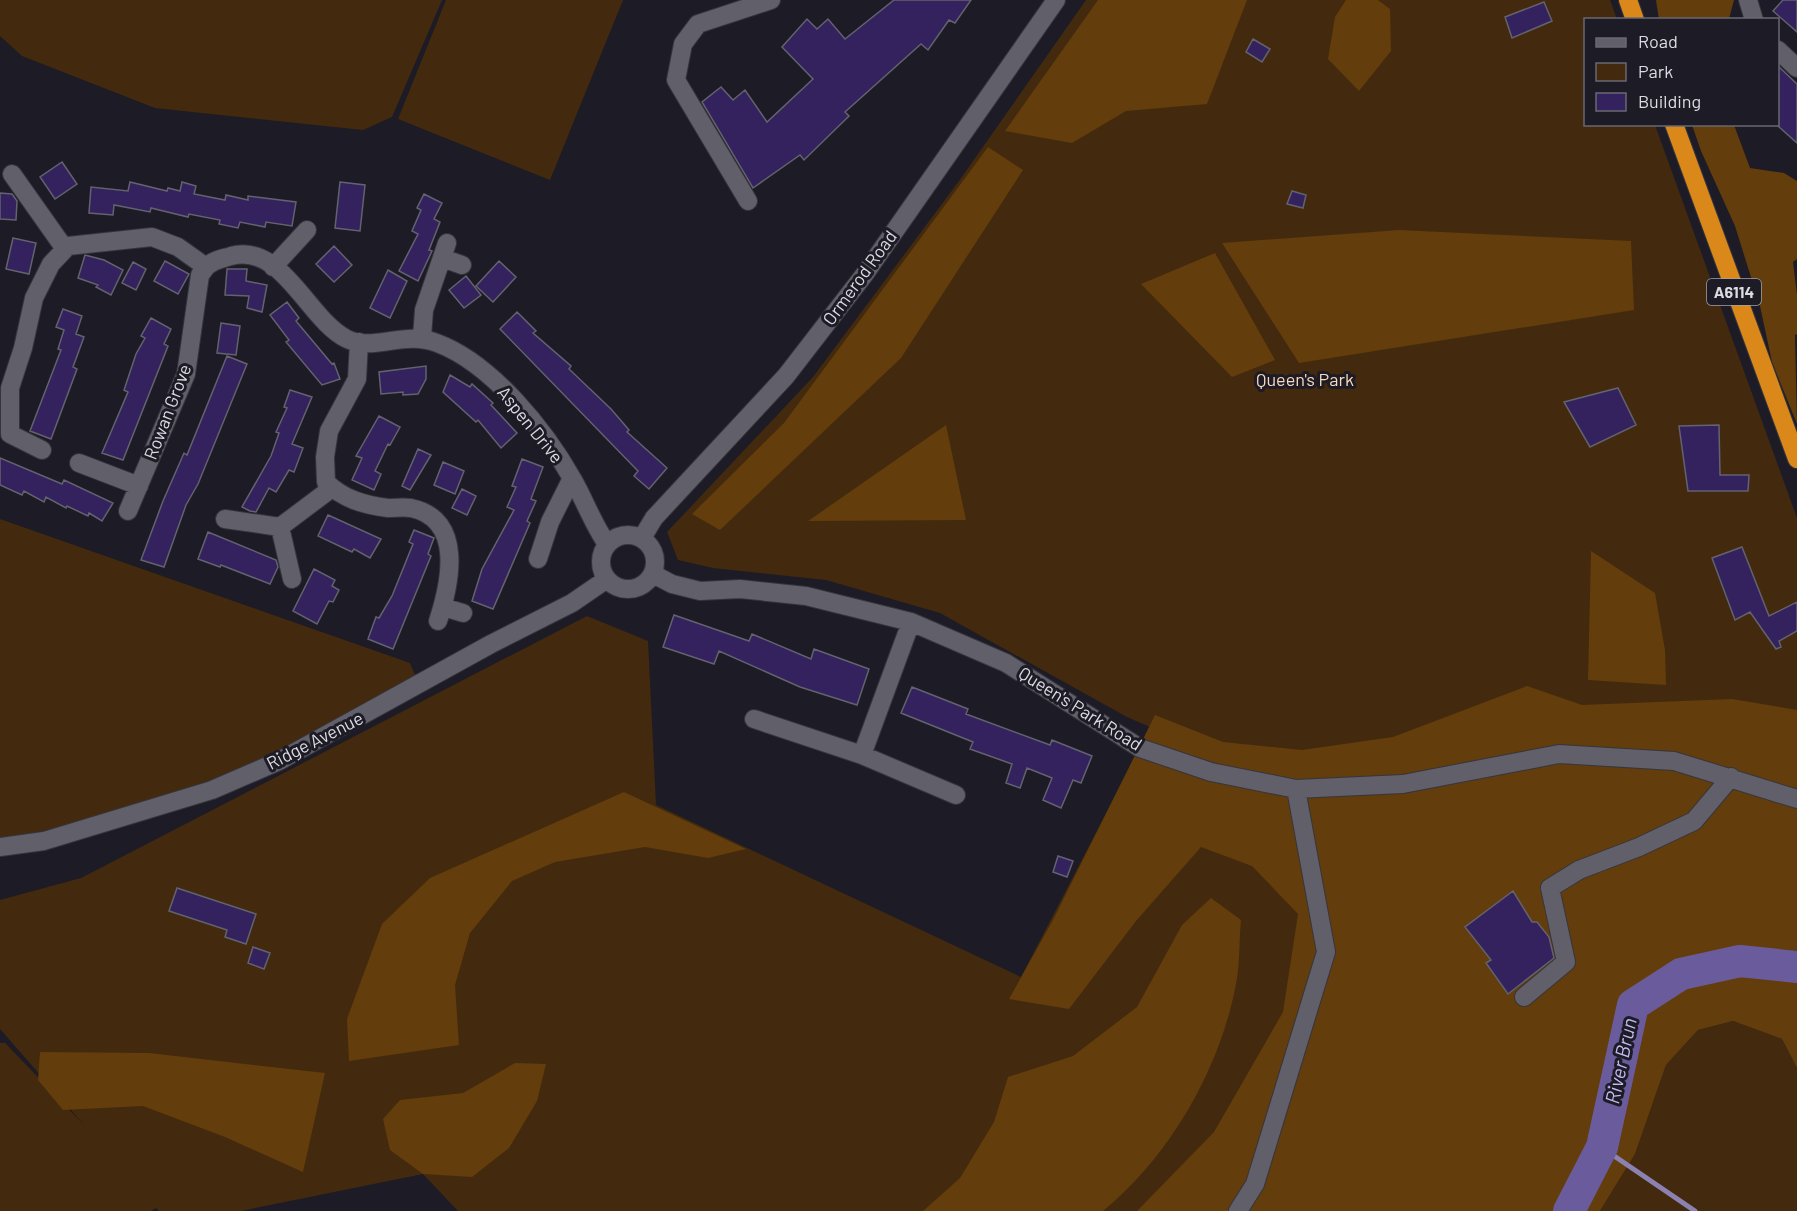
<svg xmlns="http://www.w3.org/2000/svg" width="1797" height="1211" font-family="Barlow,sans-serif">
	<style>
		.green { fill: #432a0e }
		.forest { fill: #633d0b }
		.lines { fill: none; stroke-linecap: round; stroke-linejoin: round }
		.stream { stroke: #8c82b1; stroke-width: 5 }
		.river { stroke: #6a5c9c; stroke-width: 32 }
		.building { fill: #33225d; stroke: #63626e; stroke-width: 1.5 }
		.minor-casing { stroke: #36353d; stroke-width: 20 }
		.highway-casing { stroke: #36353d; stroke-width: 20 }
		.minor { stroke: #605f6a; stroke-width: 18 }
		.highway { stroke: #d98819; stroke-width: 18 }
		.labels { text-anchor: middle; stroke-width: 6; stroke-linejoin: round; paint-order: stroke }
		.shield { fill: #1d1b25; stroke: #a3a1a9; stroke-width: 1.5 }
		.shield-label { font-size: 16px; font-weight: bold; fill: #dcdbe2 }
		.street-label { font-size: 18px; fill: #dcdbe2; stroke: #1d1b25 }
		.park-label { font-size: 18px; fill: #f8dabc; stroke: #1d1b25 }
		.water-label { font-size: 20px; font-style: italic; fill: #c5bbf3; stroke: #1d1b25 }
	</style>
	<rect width="100%" height="100%" fill="#1d1b25"/>
	<!-- green -->
	<path class="green" d="M 0,0 L 442,0 L 392,117 L 363,130 L 155,108 L 22,56 L 0,36 Z
		M 446,0 L 623,0 L 550,180 L 398,119 Z
		M 1086,0 L 1610,0 L 1617,19 L 1586,20 L 1586,124 L 1655,125 L 1797,518 L 1797,777 L 1322,771 L 1208,752 L 1127,717 L 940,613 L 826,580 L 713,568 L 678,560 L 667,532 L 813,377 L 959,181 Z
		M 0,519 L 410,663 L 419,684 L 279,761 L 0,847 Z
		M 587,616 L 648,641 L 656,805 L 1021,977 L 1140,748 L 1403,784 L 1261,1211 L 458,1211 L 423,1174 L 241,1211 L 159,1211 L 156,1208 L 151,1211 L 0,1211 L 0,1043 L 5,1043 L 85,1126 L 0,1029 L 0,900 L 81,878 Z
		M 1733,1021 L 1782,1039 L 1797,1068 L 1797,1211 L 1600,1211 L 1635,1154 L 1666,1065 L 1698,1030 Z"/>
	<!-- forest -->
	<path class="forest" d="M 1098,0 L 1247,0 L 1207,104 L 1126,111 L 1072,143 L 1005,131 Z
		M 1346,0 L 1378,0 L 1390,9 L 1391,51 L 1359,91 L 1328,59 L 1335,17 Z
		M 1656,0 L 1734,0 L 1729,19 L 1659,20 Z
		M 1692,125 L 1734,125 L 1750,168 L 1784,173 L 1797,181 L 1797,259 L 1793,262 L 1797,295 L 1797,334 L 1795,335 L 1797,424 L 1772,362 L 1760,306 L 1735,226 L 1701,151 Z
		M 988,147 L 1023,170 L 901,358 L 720,530 L 692,514 L 784,423 Z
		M 1399,230 L 1631,241 L 1634,310 L 1299,363 L 1222,243 Z
		M 1215,253 L 1275,360 L 1232,377 L 1141,284 Z
		M 946,425 L 966,520 L 808,521 Z
		M 1591,551 L 1655,593 L 1665,650 L 1666,685 L 1588,680 Z
		M 1527,686 L 1582,705 L 1732,699 L 1797,710 L 1797,1068 L 1782,1039 L 1733,1021 L 1698,1030 L 1666,1065 L 1635,1154 L 1600,1211 L 1137,1211 L 1214,1132 L 1283,1012 L 1298,914 L 1252,866 L 1201,847 L 1136,921 L 1069,1009 L 1009,999 L 1054,918 L 1155,715 L 1223,742 L 1302,750 L 1393,737 Z
		M 624,792 L 746,849 L 708,858 L 645,847 L 555,862 L 512,881 L 470,933 L 455,985 L 459,1045 L 349,1061 L 347,1019 L 382,924 L 430,878 Z
		M 1211,898 L 1241,920 C 1239,941 1240,964 1236,984 C 1220,1069 1170,1156 1103,1211 L 923,1211 L 960,1178 L 994,1122 L 1008,1077 L 1073,1056 L 1137,1007 L 1182,925 Z
		M 40,1052 L 149,1053 L 325,1073 L 303,1172 L 225,1137 L 143,1106 L 63,1110 L 38,1080 Z
		M 515,1063 L 546,1064 L 537,1101 L 509,1148 L 472,1177 L 423,1174 L 390,1150 L 383,1119 L 400,1100 L 463,1093 Z"/>
	<g class="lines">
		<!-- stream -->
		<path class="stream" d="M 1601,1147 L 1695,1211"/>
		<!-- river -->
		<path class="river" d="M 1569,1211 L 1602,1147 L 1633,1005 L 1681,974 L 1740,961 L 1797,967"/>
	</g>
	<!-- building -->
	<path class="building" d="M 894,0 L 971,0 L 955,23 L 949,20 L 928,50 L 921,44 L 845,112 L 849,116 L 804,160 L 800,155 L 753,188 L 702,102 L 721,87 L 733,100 L 745,90 L 767,122 L 813,79 L 782,47 L 807,19 L 817,29 L 828,19 L 845,39 Z
		M 1783,0 L 1797,0 L 1797,32 L 1773,11 Z
		M 1544,2 L 1552,21 L 1512,38 L 1505,17 Z
		M 1253,39 L 1270,49 L 1262,62 L 1246,52 Z
		M 1778,66 L 1797,84 L 1797,143 L 1778,126 Z
		M 62,162 L 77,184 L 55,199 L 40,177 Z
		M 130,182 L 167,191 L 168,188 L 180,191 L 182,182 L 196,186 L 194,194 L 225,200 L 226,195 L 248,200 L 248,196 L 296,202 L 292,226 L 266,222 L 265,227 L 240,222 L 238,228 L 219,224 L 220,220 L 189,214 L 188,217 L 151,208 L 150,212 L 114,205 L 113,215 L 89,213 L 91,187 L 128,191 Z
		M 340,182 L 365,185 L 360,231 L 335,228 Z
		M 1292,191 L 1306,195 L 1303,208 L 1287,204 Z
		M 0,193 L 12,194 L 17,201 L 16,220 L 0,219 Z
		M 424,194 L 442,203 L 434,219 L 440,222 L 429,250 L 432,251 L 418,281 L 399,271 L 418,234 L 412,231 L 421,210 L 417,208 Z
		M 13,238 L 36,243 L 29,274 L 6,269 Z
		M 334,246 L 352,265 L 334,282 L 316,264 Z
		M 85,255 L 104,260 L 123,270 L 111,295 L 96,287 L 98,285 L 78,278 Z
		M 165,261 L 189,274 L 178,294 L 154,281 Z
		M 499,261 L 516,277 L 493,302 L 476,286 Z
		M 133,262 L 146,269 L 136,290 L 122,283 Z
		M 227,269 L 247,269 L 246,281 L 267,285 L 262,312 L 247,308 L 249,296 L 225,295 Z
		M 388,270 L 407,281 L 390,318 L 370,308 Z
		M 466,276 L 481,295 L 464,308 L 449,290 Z
		M 287,302 L 299,318 L 296,321 L 332,364 L 334,363 L 340,379 L 322,385 L 286,342 L 289,340 L 270,315 Z
		M 63,309 L 82,316 L 76,334 L 84,337 L 73,367 L 77,369 L 51,439 L 30,431 L 61,350 L 58,349 L 64,330 L 56,327 Z
		M 517,312 L 536,331 L 533,333 L 571,366 L 569,369 L 611,409 L 629,430 L 627,432 L 667,468 L 649,489 L 634,476 L 638,471 L 500,329 Z
		M 151,318 L 171,329 L 164,344 L 168,346 L 123,460 L 102,453 L 128,392 L 124,390 L 136,354 L 145,338 L 141,336 Z
		M 221,323 L 240,326 L 236,355 L 217,353 Z
		M 227,356 L 247,364 L 198,484 L 186,505 L 164,567 L 141,560 L 163,501 L 184,453 L 187,455 Z
		M 426,366 L 426,379 L 418,394 L 403,395 L 403,392 L 381,394 L 379,372 Z
		M 450,375 L 470,387 L 472,384 L 493,403 L 491,405 L 517,433 L 501,448 L 478,420 L 476,422 L 443,392 Z
		M 1618,388 L 1636,425 L 1590,447 L 1564,402 Z
		M 290,390 L 312,397 L 292,444 L 303,448 L 294,472 L 289,470 L 276,492 L 269,488 L 256,512 L 250,511 L 242,507 L 271,456 L 279,433 L 276,432 L 287,408 L 284,407 Z
		M 379,416 L 400,427 L 390,445 L 388,444 L 375,471 L 381,474 L 374,490 L 352,480 L 362,458 L 356,456 Z
		M 1719,425 L 1720,475 L 1749,475 L 1748,491 L 1688,491 L 1679,426 Z
		M 418,449 L 431,455 L 410,490 L 402,486 Z
		M 0,458 L 62,484 L 64,480 L 113,503 L 102,521 L 89,513 L 88,516 L 67,506 L 66,508 L 46,497 L 44,502 L 24,491 L 22,495 L 0,485 Z
		M 522,459 L 543,467 L 531,499 L 536,501 L 527,521 L 530,523 L 493,609 L 472,601 L 482,569 L 514,510 L 507,507 L 516,487 L 512,486 Z
		M 443,462 L 464,471 L 455,494 L 434,485 Z
		M 462,489 L 476,496 L 467,515 L 452,508 Z
		M 328,515 L 381,539 L 370,558 L 354,549 L 352,552 L 318,536 Z
		M 414,530 L 434,538 L 428,554 L 431,556 L 393,649 L 368,639 L 376,617 L 379,618 L 392,596 L 413,544 L 409,542 Z
		M 208,532 L 276,560 L 278,567 L 270,584 L 221,565 L 220,567 L 198,559 Z
		M 1742,547 L 1769,616 L 1797,602 L 1797,631 L 1779,641 L 1781,647 L 1776,649 L 1750,612 L 1735,620 L 1712,558 Z
		M 314,569 L 335,580 L 332,586 L 339,590 L 333,602 L 329,601 L 317,624 L 293,611 Z
		M 674,615 L 749,641 L 752,634 L 811,659 L 814,649 L 869,669 L 857,705 L 800,687 L 719,651 L 714,664 L 663,647 Z
		M 912,687 L 968,709 L 966,714 L 1050,745 L 1052,740 L 1092,756 L 1081,783 L 1073,780 L 1061,808 L 1043,800 L 1052,778 L 1027,768 L 1020,788 L 1006,783 L 1012,764 L 970,749 L 973,742 L 901,713 Z
		M 1058,856 L 1073,861 L 1067,877 L 1053,872 Z
		M 177,888 L 256,914 L 246,944 L 225,937 L 227,930 L 169,911 Z
		M 1513,891 L 1532,922 L 1537,922 L 1549,937 L 1554,958 L 1508,994 L 1486,963 L 1491,960 L 1465,927 Z
		M 253,947 L 270,953 L 264,969 L 248,963 Z"/>
	<g class="lines">
		<defs>
			<path id="minor" d="M 1748,0 L 1754,20
				M 1778,50 L 1797,68
				M 12,174 L 65,249
				M 748,201 L 676,80 L 683,44 L 698,24 L 771,0
				M 442,258 L 462,265
				M 273,267 L 307,230
				M 422,337 L 424,310 L 447,243
				M 359,342 L 357,379 L 329,431 L 325,457 L 326,482 C 343,499 364,505 388,508 C 396,508 404,507 411,508 C 465,519 450,584 438,621
				M 42,450 L 10,434 L 10,388 L 23,348 L 34,298 L 51,264 L 68,246 L 152,237 L 178,247 L 206,267 C 213,260 221,259 231,256 C 282,242 308,320 347,339 C 374,352 404,330 437,343 C 491,363 545,430 573,480 C 585,501 593,524 607,544
				M 79,463 L 139,486
				M 128,511 L 186,374 L 200,275 L 206,267
				M 225,519 L 280,527 L 332,488
				M 280,527 L 292,579
				M601 562a27 27 0 1 1 54 0a27 27 0 1 1-54 0Z
				M 642,538 L 654,518 L 786,376 L 864,275 L 1056,0
				M 538,559 L 550,522 L 572,478
				M 653,574 L 672,584 L 700,591 L 740,589 L 806,596 L 911,622 L 1006,663 L 1140,748 L 1211,772 L 1296,789 L 1403,784 L 1559,754 L 1674,761 L 1797,799
				M 443,607 L 463,613
				M 754,719 L 862,755 L 956,795
				M 862,755 L 911,622
				M 0,847 L 44,841 L 212,790 L 279,761 L 491,644 L 572,603 L 607,579
				M 1524,997 L 1566,962 L 1550,888 L 1579,870 L 1639,847 L 1694,821 L 1731,777
				M 1238,1211 L 1255,1184 L 1326,952 L 1296,789"/>
			<path id="highway" d="M 1628,0 L 1635,20
				M 1674,124 L 1797,459"/>
		</defs>
		<!-- minor casing -->
		<use href="#minor" class="minor-casing"/>
		<!-- highway casing -->
		<use href="#highway" class="highway-casing"/>
		<!-- minor -->
		<use href="#minor" class="minor"/>
		<!-- highway -->
		<use href="#highway" class="highway"/>
	</g>
	<g class="labels">
		<!-- shield labels -->
		<rect class="shield" x="1707" y="279" width="54" height="26" rx="4.5"/>
		<g class="shield-label">
			<text x="1734" y="298">A6114</text>
		</g>
		<!-- street labels -->
		<g class="street-label">
			<text transform="translate(860 278) rotate(-54)" y="6">Ormerod Road</text>
			<text transform="translate(168 412) rotate(-69)" y="6">Rowan Grove</text>
			<text transform="translate(530 425) rotate(51)" y="6">Aspen Drive</text>
			<text transform="translate(1080 709) rotate(32)" y="6">Queen's Park Road</text>
			<text transform="translate(315 741) rotate(-27)" y="6">Ridge Avenue</text>
		</g>
		<!-- park labels -->
		<g class="park-label">
			<text x="1305" y="386">Queen's Park</text>
		</g>
		<!-- water labels -->
		<g class="water-label">
			<text transform="translate(1621 1061) rotate(-78)" y="7">River Brun</text>
		</g>
	</g>
	<!-- legend -->
	<rect x="1584" y="18" width="195" height="108" fill="#1d1b25" stroke="#696871" stroke-width="1.5"/>
	<rect x="1596" y="38" width="30" height="9" fill="#605f6a" stroke="#696871" stroke-width="1.5"/>
	<text x="1638" y="48" font-size="18" fill="#dcdbe2">Road</text>
	<rect x="1596" y="63" width="30" height="18" fill="#432a0e" stroke="#696871" stroke-width="1.5"/>
	<text x="1638" y="78" font-size="18" fill="#dcdbe2">Park</text>
	<rect x="1596" y="93" width="30" height="18" fill="#33225d" stroke="#696871" stroke-width="1.5"/>
	<text x="1638" y="108" font-size="18" fill="#dcdbe2">Building</text>
</svg>
